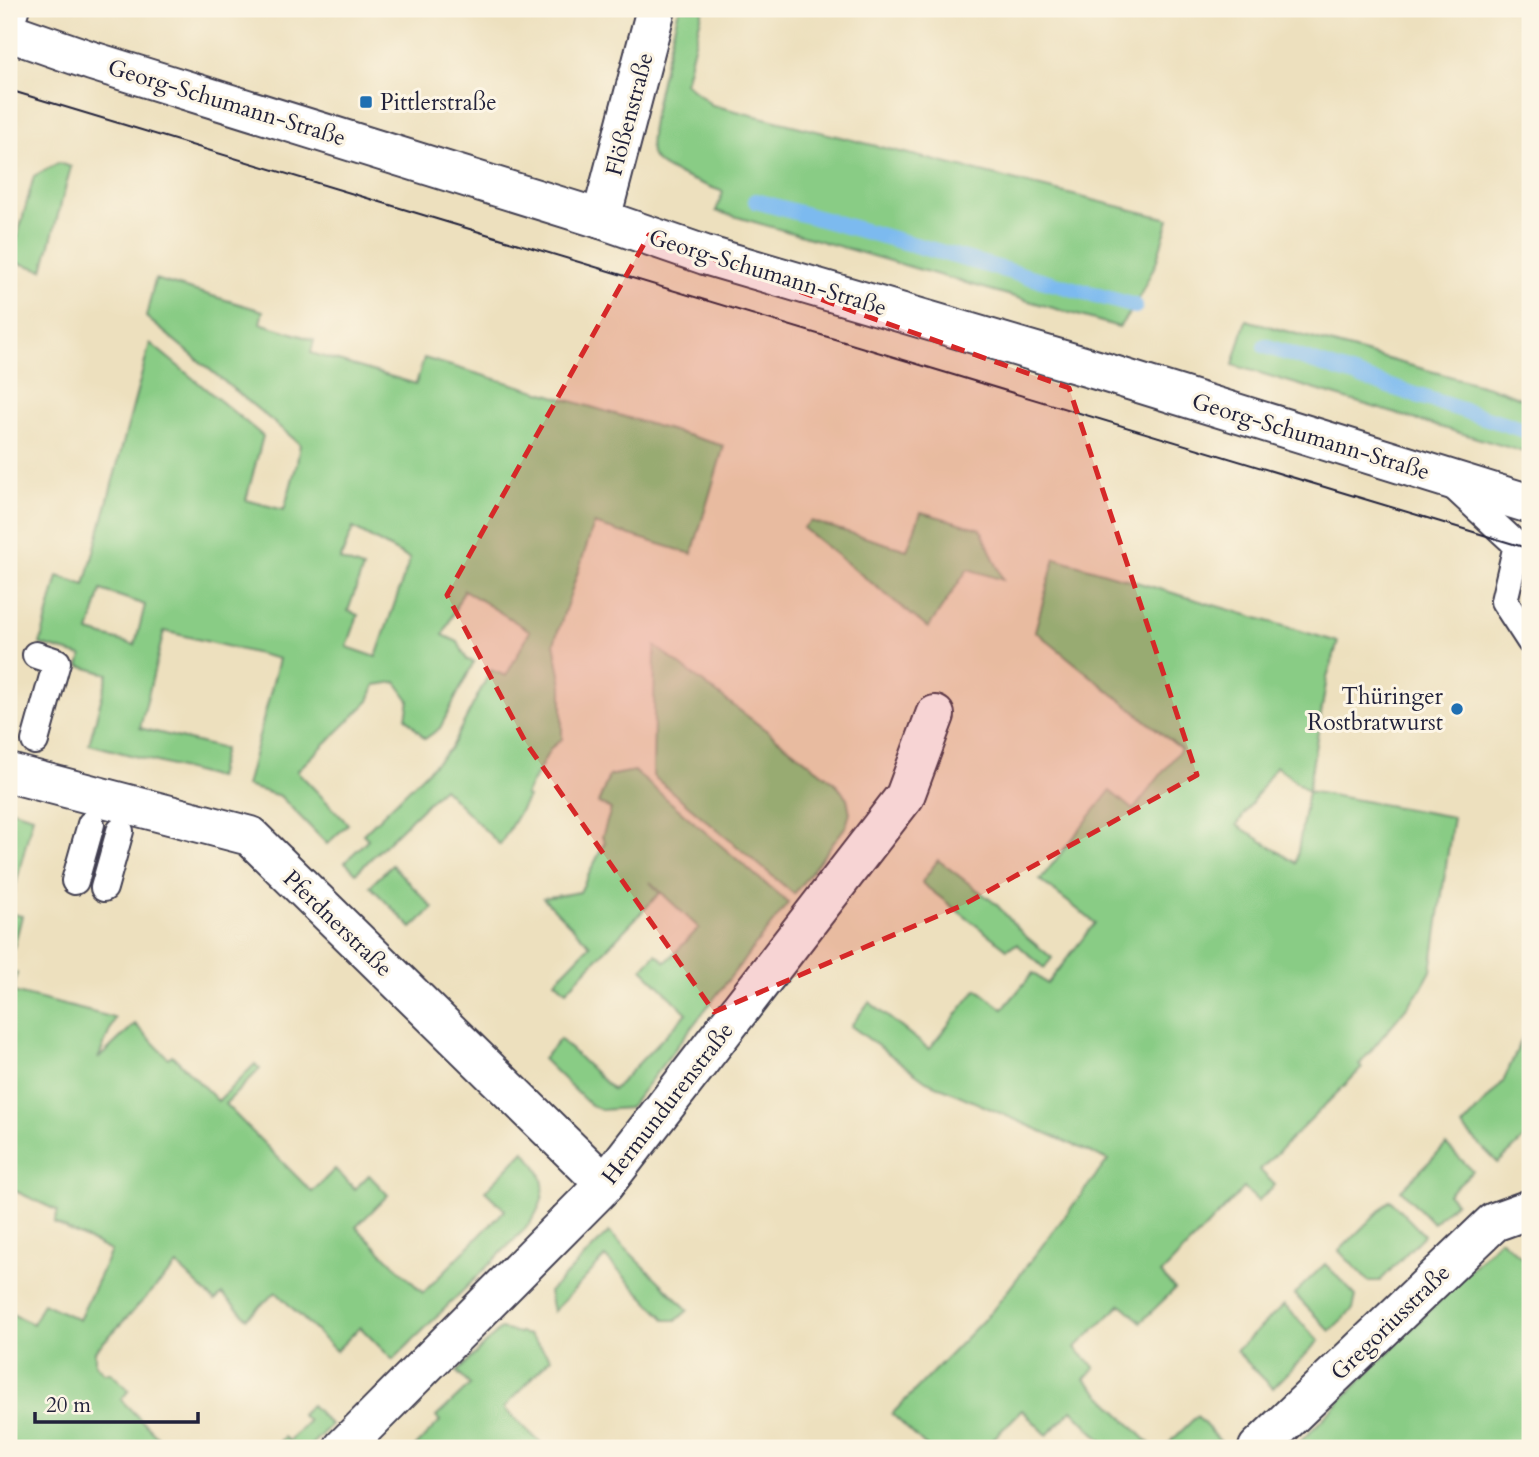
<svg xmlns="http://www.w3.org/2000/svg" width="1539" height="1457" font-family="Cardo,serif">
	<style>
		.green { fill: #89cc85; stroke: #567760; stroke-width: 2; fill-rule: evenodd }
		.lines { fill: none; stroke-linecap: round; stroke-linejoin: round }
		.stream { stroke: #7cbaef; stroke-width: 16 }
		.service-casing { stroke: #403e4f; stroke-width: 30 }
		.minor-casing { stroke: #403e4f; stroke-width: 42 }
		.tertiary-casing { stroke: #403e4f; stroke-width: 42 }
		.service { stroke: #fff; stroke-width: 26 }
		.minor { stroke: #fff; stroke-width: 38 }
		.tertiary { stroke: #fff; stroke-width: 38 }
		.tram { stroke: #22223b; stroke-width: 2 }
		.marked { fill: #d62828; fill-opacity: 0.2; stroke: #d62828; stroke-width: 5; stroke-dasharray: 14 9; stroke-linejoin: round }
		.poi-dot { fill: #1f6fb2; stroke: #fcf5e5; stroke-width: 2.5 }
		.labels { text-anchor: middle; stroke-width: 6; stroke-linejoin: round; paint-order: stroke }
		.street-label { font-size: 23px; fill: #22223b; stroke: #fcf5e5 }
		.poi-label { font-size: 23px; fill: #22223b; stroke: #fcf5e5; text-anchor: start }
	</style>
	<rect width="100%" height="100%" fill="#fcf5e5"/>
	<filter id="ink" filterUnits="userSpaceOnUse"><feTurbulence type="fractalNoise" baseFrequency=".0143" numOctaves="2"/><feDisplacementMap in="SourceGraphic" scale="14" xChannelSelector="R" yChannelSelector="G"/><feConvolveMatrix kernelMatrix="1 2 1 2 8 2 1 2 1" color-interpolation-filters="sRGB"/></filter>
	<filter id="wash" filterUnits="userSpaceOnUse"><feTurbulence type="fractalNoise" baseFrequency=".00686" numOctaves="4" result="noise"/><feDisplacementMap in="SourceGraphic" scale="28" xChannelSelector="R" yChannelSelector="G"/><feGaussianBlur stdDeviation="1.57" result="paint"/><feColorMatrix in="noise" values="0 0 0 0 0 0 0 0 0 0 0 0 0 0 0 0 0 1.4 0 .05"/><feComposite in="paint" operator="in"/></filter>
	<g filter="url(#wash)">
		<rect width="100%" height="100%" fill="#ede0be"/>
		<!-- green -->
		<path class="green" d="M 679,9 L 703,9 L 685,83 L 712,105 L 1169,219 L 1156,263 L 1135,306 L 1119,327 L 716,211 L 723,192 C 707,185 659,170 652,156 C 643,140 673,33 679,9 Z
			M 58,163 L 71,167 L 43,270 L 11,261 L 34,176 Z
			M 155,279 L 263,311 L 260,323 L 314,340 L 311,353 L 416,384 L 424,358 L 724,446 L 692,554 L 594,524 L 554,643 L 562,685 L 562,739 L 551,748 L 525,795 L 528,797 L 500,845 L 443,788 L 356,873 L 345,862 L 368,839 L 363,834 L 450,749 L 491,670 L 506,676 L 530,631 L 464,590 L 443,635 L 458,642 L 467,660 L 474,662 L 440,728 L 425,739 L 406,718 L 409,700 L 396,682 L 375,685 L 369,701 L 297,771 L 348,824 L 327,844 L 280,796 L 246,786 L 279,659 L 164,631 L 140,728 L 224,749 L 217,778 L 89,744 L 108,674 L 79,666 L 82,656 L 40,644 L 58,576 L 85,585 L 150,343 L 263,436 L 246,500 L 284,510 L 297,463 L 300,444 L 146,317 ZM 353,528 L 410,559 L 376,657 L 347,647 L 358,615 L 348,611 L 363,568 L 340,560 ZM 101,590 L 145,605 L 135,645 L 89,632 Z
			M 1246,320 L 1503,391 L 1530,402 L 1530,454 L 1233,365 Z
			M 921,512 L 981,529 L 1003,580 L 968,569 L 928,628 L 803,528 L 811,521 L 907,550 Z
			M 1055,558 L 1338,642 L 1327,678 L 1308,791 L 1453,817 L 1431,971 L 1420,991 L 1359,1065 L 1362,1068 L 1260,1170 L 1275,1185 L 1258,1201 L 1244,1188 L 1161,1274 L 1175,1289 L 1141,1322 L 1121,1304 L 1075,1348 L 1095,1368 L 1085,1379 L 1154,1448 L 1109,1448 L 1072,1410 L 1047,1435 L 1022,1410 L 988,1444 L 992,1448 L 928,1448 L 892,1414 L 992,1311 L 1108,1160 L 926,1081 L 851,1026 L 869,1002 L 929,1049 L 977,989 L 1003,1009 L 1033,973 L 1047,984 L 1095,923 L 1040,880 L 1110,791 L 1133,810 L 1181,749 L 1035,631 ZM 1276,766 L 1308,791 L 1296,863 L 1237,825 Z
			M 655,646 L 834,782 L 847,798 L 850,813 L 846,826 L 794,894 L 653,776 Z
			M 634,771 L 788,903 L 629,1108 L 601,1110 L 589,1104 L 543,1059 L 560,1039 L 613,1090 L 687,1013 L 642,969 L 656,954 L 666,962 L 699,928 L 650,882 L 660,893 L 566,991 L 555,981 L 590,945 L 543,898 L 580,892 L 605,842 L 602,837 L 611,809 L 598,803 L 609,776 Z
			M 9,809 L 33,816 L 9,912 Z
			M 938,860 L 996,904 L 1023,934 L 1052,958 L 1044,968 L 1017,944 L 1007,949 L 923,884 L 922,882 Z
			M 392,865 L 433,908 L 412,928 L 370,886 Z
			M 9,913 L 22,916 L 9,966 Z
			M 9,970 L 17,973 L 13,992 L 115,1018 L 98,1059 L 135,1024 L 168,1058 L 172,1055 L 218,1101 L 255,1064 L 260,1069 L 225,1104 L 312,1192 L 335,1169 L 355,1189 L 369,1175 L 388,1195 L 356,1227 L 423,1293 L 505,1210 L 485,1191 L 524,1151 C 550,1178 549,1199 526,1228 L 393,1360 L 360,1327 L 336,1351 L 276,1292 L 247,1318 L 222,1294 L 215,1301 L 177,1265 L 95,1351 L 95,1364 L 104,1373 L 111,1373 L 129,1390 L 121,1400 L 169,1448 L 9,1448 L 9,1320 L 12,1314 L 33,1324 L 43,1303 L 79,1320 L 111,1251 L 54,1223 L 58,1211 L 9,1188 Z
			M 1530,1021 L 1530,1133 L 1498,1163 L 1462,1127 L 1503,1082 Z
			M 1446,1145 L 1473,1171 L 1448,1194 L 1456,1202 L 1433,1223 L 1401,1190 Z
			M 1390,1200 L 1424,1235 L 1380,1281 L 1368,1281 L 1339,1251 Z
			M 609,1232 L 688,1310 L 677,1320 L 666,1320 L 605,1257 L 553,1312 L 549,1292 Z
			M 1500,1239 L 1530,1264 L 1530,1448 L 1294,1448 Z
			M 1325,1264 L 1356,1296 L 1353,1309 L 1330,1331 L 1294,1294 Z
			M 1284,1305 L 1319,1341 L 1273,1388 L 1236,1351 Z
			M 500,1329 L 529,1335 L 551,1358 L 504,1408 L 546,1448 L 414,1448 L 440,1421 L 436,1417 L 470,1385 L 457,1372 Z
			M 311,1405 L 331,1425 L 308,1448 L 274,1448 L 284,1437 L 289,1441 L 308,1421 L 301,1415 Z
			M 1197,1416 L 1221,1442 L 1214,1448 L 1164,1448 Z"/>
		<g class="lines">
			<!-- stream -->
			<path class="stream" d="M 756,201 L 1135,306
				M 1265,346 L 1530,432"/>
		</g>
	</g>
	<g filter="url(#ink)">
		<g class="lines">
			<defs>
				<path id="service" d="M 1450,483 L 1517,545 L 1504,601 L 1530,641
					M 35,741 L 57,662 L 36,655
					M 75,881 L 91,824
					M 104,888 L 120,831"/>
				<path id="minor" d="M 9,10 L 9,9
					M 601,219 L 656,9
					M 9,773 L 250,836 L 605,1184
					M 343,1448 L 605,1184 L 905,796 L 935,715
					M 1258,1448 L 1494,1222 L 1530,1209"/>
				<path id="tertiary" d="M 9,32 L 92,61 L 601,219 L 705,255 L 1097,370 L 1530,504"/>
			</defs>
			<!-- service casing -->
			<use href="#service" class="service-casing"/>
			<!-- minor casing -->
			<use href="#minor" class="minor-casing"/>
			<!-- tertiary casing -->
			<use href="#tertiary" class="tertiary-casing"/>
			<!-- service -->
			<use href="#service" class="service"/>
			<!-- minor -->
			<use href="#minor" class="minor"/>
			<!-- tertiary -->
			<use href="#tertiary" class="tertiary"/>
			<!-- tram -->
			<path class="tram" d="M 9,90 L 1530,549"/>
		</g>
	</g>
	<!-- marked area -->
	<path class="marked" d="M 649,235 L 855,312 L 1069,388 L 1197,775 L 963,905 L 714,1012 L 526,743 L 447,595 Z"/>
	<!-- markers -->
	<g class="poi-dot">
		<rect x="359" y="95" width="14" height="14" rx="3.5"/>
		<circle cx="1457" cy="709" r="7"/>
	</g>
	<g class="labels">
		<!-- street labels -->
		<g class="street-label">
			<text transform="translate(227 102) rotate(17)" y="8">Georg-Schumann-Straße</text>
			<text transform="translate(629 114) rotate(-75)" y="8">Flößenstraße</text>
			<text transform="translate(768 272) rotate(17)" y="8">Georg-Schumann-Straße</text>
			<text transform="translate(1311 436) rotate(17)" y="8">Georg-Schumann-Straße</text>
			<text transform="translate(338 923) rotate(44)" y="8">Pferdnerstraße</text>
			<text transform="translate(667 1103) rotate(-52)" y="8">Hermundurenstraße</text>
			<text transform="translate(1390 1322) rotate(-44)" y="8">Gregoriusstraße</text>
		</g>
		<!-- poi labels -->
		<g class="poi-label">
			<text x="380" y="110">Pittlerstraße</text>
			<text x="1443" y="704" text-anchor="end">Thüringer<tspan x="1443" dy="26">Rostbratwurst</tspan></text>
		</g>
	</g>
	<!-- margin -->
	<rect width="1539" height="1457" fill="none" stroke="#fcf5e5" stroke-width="35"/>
	<!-- scale -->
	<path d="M35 1412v10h163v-10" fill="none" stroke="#22223b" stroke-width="3.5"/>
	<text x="46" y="1412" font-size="21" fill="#22223b" stroke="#fcf5e5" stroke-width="5" paint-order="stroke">20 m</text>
</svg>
